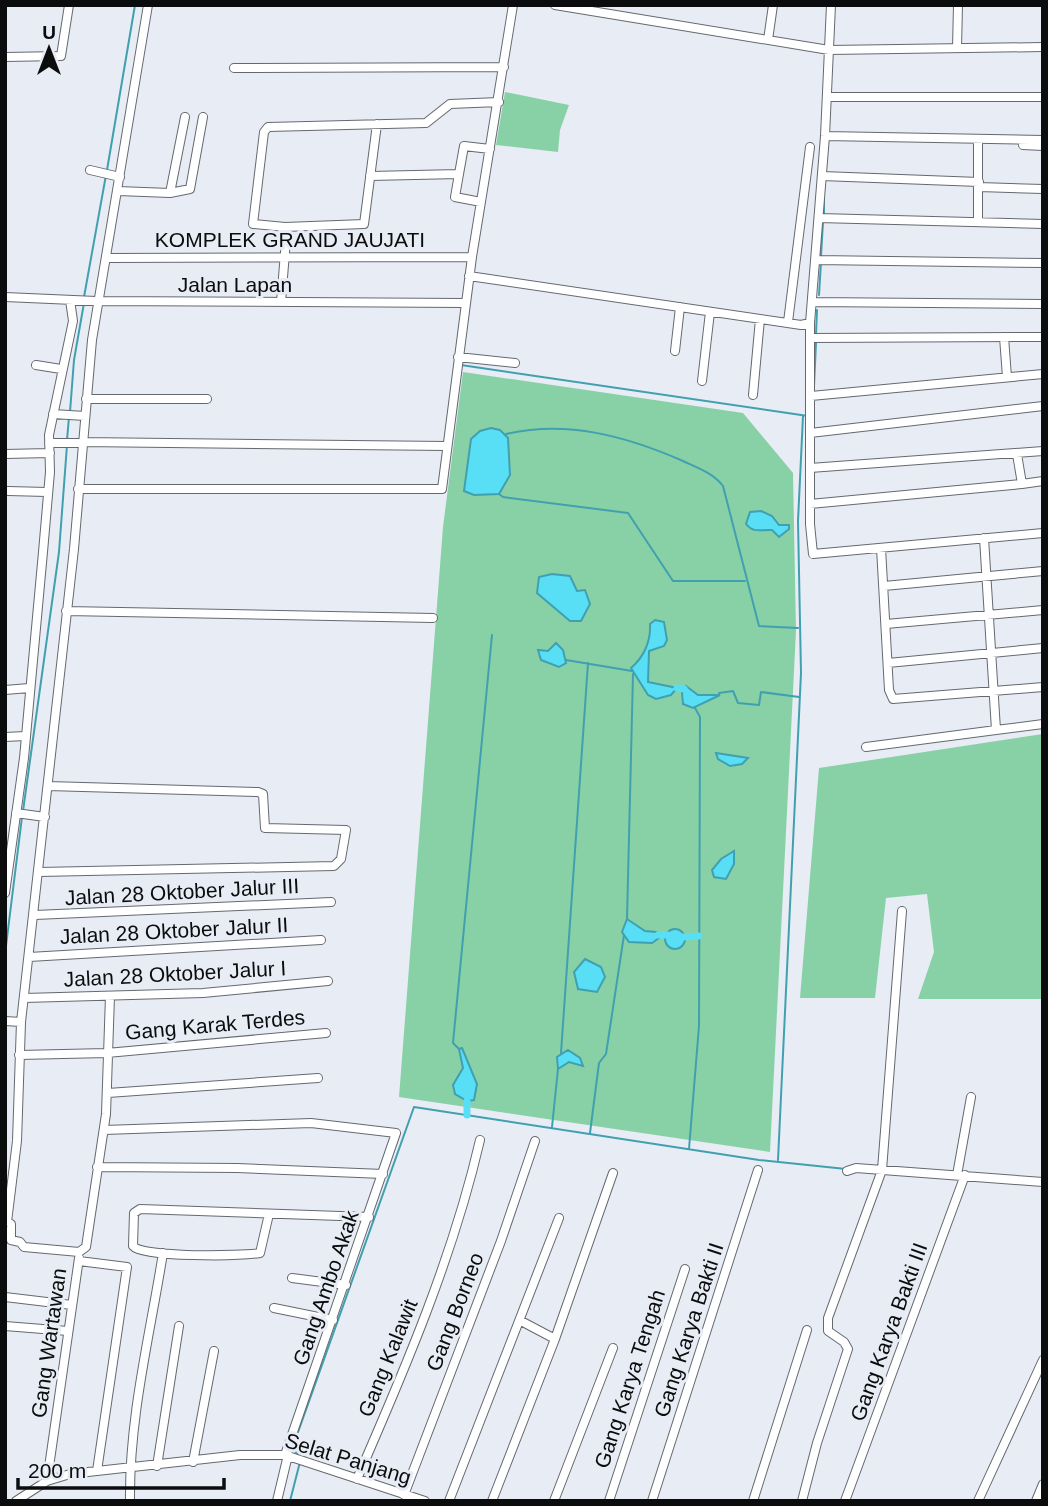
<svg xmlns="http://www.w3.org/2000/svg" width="1048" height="1506" font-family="Helvetica,sans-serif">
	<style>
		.green { fill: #88d1a6 }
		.water { fill: #58dff6; stroke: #41a0b0; stroke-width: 2 }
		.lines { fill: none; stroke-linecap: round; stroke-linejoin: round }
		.stream { stroke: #41a0b0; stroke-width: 2 }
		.canal { stroke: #58dff6; stroke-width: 7 }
		.street-casing { stroke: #65696f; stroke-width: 10 }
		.street { stroke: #fff; stroke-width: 8 }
		.labels { text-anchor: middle; stroke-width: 6; stroke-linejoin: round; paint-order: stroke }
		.street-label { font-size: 21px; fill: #0b0c0e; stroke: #e8ecf4 }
	</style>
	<rect width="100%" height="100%" fill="#e8ecf4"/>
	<!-- green -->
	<path class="green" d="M 505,92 L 569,105 L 560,130 L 558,152 L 496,145 Z
		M 463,372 L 743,413 L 793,473 L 796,631 L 770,1152 L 399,1097 L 443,527 Z
		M 1043,734 L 1043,999 L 918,999 L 934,952 L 927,894 L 886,898 L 875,998 L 800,998 L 819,768 Z"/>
	<!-- water -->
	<path class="water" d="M 491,428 L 500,430 L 508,438 L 510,475 L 499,494 L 474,495 L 464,491 L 471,439 L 480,431 Z
		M 761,511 L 772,516 L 779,525 L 789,525 L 789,529 L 779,537 L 772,530 C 761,529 754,534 746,524 L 750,512 Z
		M 552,574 L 570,576 L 577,591 L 585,590 L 590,604 L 581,621 L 570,621 L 537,593 L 539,577 Z
		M 655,620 L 664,622 L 667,640 L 664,646 L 649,651 L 648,682 L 677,688 L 671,695 L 656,699 L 648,695 L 631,668 C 644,657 651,641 650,624 Z
		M 556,643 L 563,650 L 566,663 L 559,667 L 541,660 L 538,650 L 548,651 Z
		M 686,686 L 698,695 L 720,695 L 693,708 L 683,704 L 682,693 Z
		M 716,753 L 748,758 L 742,764 L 730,766 L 718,759 Z
		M 734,851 L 734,864 L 726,879 L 714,877 L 712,870 L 721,859 Z
		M 627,919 L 645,931 L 656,932 L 659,938 L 652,943 L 629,942 L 622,932 Z
		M665 939a10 10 0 1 1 20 0a10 10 0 1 1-20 0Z
		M 585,959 L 601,967 L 605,977 L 597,992 L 578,989 L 574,972 Z
		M 462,1048 L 477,1084 L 474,1100 L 467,1101 L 455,1094 L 453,1085 L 463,1068 L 459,1049 Z
		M 568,1050 L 580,1058 L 583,1066 L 569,1062 L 558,1069 L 557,1057 Z"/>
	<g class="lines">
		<!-- stream -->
		<path class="stream" d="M 107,170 L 135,5
			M 824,214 L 824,192
			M 821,256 L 823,222
			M 819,295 L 821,262
			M 84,297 L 106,175
			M 816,334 L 817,310
			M 461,365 L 808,416
			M 814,386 L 816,343
			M 70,412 L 74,360 L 84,303
			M 506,434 C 567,420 626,436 683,461 C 698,468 713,473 723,486 L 759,626 L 798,628
			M 67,440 L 69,417
			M 499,494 L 503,497 L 628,513 L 673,581 L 745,581
			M 566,660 L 632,671
			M 719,693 L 733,691 L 738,703 L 759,705 L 761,692 L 799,697
			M 23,811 L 59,552 L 67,445
			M 627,919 L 633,674
			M 5,954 L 22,817
			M 459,1049 L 453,1043 L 492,635
			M 561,1053 L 588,663
			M 552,1127 L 558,1069
			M 590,1133 L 599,1063 L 606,1054 L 624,935
			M 689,1149 L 699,1026 L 700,717 L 695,708
			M 778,1160 L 801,673 L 798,521 L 803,416
			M 302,1457 L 292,1449 L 414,1107 L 759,1160 L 846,1169
			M 290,1501 L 300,1462"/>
		<!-- canal -->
		<path class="canal" d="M 677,688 L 684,689
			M 658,935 L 668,935
			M 683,937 L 699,936
			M 467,1115 L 467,1101"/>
		<defs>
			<path id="street" d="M 555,5 L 829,50 L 1043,47
				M 768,40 L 773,5
				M 957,48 L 958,5
				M 5,57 L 61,56 L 69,5
				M 234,68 L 504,67
				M 827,97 L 1043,97
				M 377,124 L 364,224 L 285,227 L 253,224 L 264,132 L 268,127 L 426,123 L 450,104 L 499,102
				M 825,136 L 1043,140
				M 978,140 L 978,221
				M 1023,145 L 1043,146
				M 90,170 L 120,177
				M 459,174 L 455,197 L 481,202
				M 370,176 L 459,174 L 464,146 L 490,149
				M 822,176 L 979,182
				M 979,187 L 1043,189
				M 118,191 L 170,193 L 190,189 L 203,117
				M 170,193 L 185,117
				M 819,218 L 1043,224
				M 108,258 L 472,257
				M 816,260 L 1043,263
				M 469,276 L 801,325 L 810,323 L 825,136 L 831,5
				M 5,297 L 96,301 L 465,303
				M 281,302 L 286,240
				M 813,302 L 1043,304
				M 788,322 L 810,147
				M 810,323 L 810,524 L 813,554 L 1043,533
				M 1004,337 L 1007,377
				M 810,338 L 1043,337
				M 675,351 L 680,307
				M 458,357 L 515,363
				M 36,365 L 61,369
				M 702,381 L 710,312
				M 753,395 L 760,319
				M 811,396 L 1043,374
				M 86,399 L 207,399
				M 53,414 L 85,416
				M 810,433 L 1043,406
				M 82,442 L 447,446
				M 49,443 L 82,443
				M 5,454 L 50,453
				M 810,468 L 1043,451
				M 1022,484 L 1043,481
				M 78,489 L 442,489 L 472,257 L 513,5
				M 8,491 L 47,492
				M 810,504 L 1022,484 L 1017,454
				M 984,538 L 996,730 L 1043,724
				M 881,548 L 889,690 L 893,699 L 1043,687
				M 884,586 L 1043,571
				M 66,611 L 433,618
				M 886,624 L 1043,610
				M 888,663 L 1043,648
				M 5,690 L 29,688
				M 5,737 L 25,736
				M 866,747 L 996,730
				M 16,813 L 45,817
				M 39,872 L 334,866 L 341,859 L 346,830 L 265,828 L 263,794 L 258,792 L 48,786
				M 5,893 L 24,758 L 43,552 L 50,472 L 49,435 L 73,321 L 70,300
				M 35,915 L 331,902
				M 29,957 L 321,940
				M 110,996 L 106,1114 L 86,1247 L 79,1252 L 24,1247 L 20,1242 L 11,1240 L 11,1224 L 7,1222 L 17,1141 L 21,1022 L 74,549 L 92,340 L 148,5
				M 24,998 L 203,993 L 328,981
				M 5,1021 L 21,1022
				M 19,1055 L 107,1053 L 326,1033
				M 108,1093 L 318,1078
				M 104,1130 L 311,1123 L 396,1133 L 285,1455
				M 97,1167 L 237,1168 L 383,1174
				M 847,1171 L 856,1168 L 1043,1182
				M 957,1175 L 971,1097
				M 269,1214 L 260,1253 C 241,1256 143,1258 133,1246 L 134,1213 L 140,1209 L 369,1217
				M 79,1261 L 127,1267 L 97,1471
				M 292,1278 L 346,1285
				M 5,1297 L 72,1305
				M 274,1308 L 333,1320
				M 5,1326 L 68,1331
				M 555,1339 L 613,1173
				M 193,1462 L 214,1351
				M 157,1466 L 179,1326
				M 357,1479 C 405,1369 453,1257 480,1140
				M 47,1481 L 79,1258
				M 404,1495 L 501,1241 L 535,1141
				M 16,1501 L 47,1481 L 70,1474 L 240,1455 L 285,1455 L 425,1501
				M 130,1501 C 129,1417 150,1335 163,1253
				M 277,1501 L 288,1455
				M 449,1501 L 559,1218
				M 492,1501 L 555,1339 L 521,1321
				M 554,1501 L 613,1348
				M 609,1501 L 685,1269
				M 652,1501 L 758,1170
				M 753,1501 L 807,1330
				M 802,1501 L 817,1443 L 848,1349 L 844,1342 L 828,1331 L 828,1318 L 882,1170 L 902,911
				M 845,1501 L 965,1175
				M 978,1501 L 1043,1360
				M 1036,1501 L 1043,1484"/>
		</defs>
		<!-- street casing -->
		<use href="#street" class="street-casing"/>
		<!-- street -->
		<use href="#street" class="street"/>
	</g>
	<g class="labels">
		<!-- street labels -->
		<g class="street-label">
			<text x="290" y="247">KOMPLEK GRAND JAUJATI</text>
			<text x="235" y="292">Jalan Lapan</text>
			<text transform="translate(182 892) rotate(-3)" y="7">Jalan 28 Oktober Jalur III</text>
			<text transform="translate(174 931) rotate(-3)" y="7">Jalan 28 Oktober Jalur II</text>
			<text transform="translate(175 974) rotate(-3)" y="7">Jalan 28 Oktober Jalur I</text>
			<text transform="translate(215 1025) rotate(-5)" y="7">Gang Karak Terdes</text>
			<text transform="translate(326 1288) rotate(-71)" y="7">Gang Ambo Akak</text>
			<text transform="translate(455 1312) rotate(-69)" y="7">Gang Borneo</text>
			<text transform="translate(689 1330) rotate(-72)" y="7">Gang Karya Bakti II</text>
			<text transform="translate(889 1332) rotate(-70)" y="7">Gang Karya Bakti III</text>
			<text transform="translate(49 1343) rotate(-82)" y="7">Gang Wartawan</text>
			<text transform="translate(388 1358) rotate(-68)" y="7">Gang Kalawit</text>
			<text transform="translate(630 1379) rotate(-72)" y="7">Gang Karya Tengah</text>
			<text transform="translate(348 1459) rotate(17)" y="7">Selat Panjang</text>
		</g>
	</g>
	<!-- border -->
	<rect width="1048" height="1506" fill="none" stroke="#0b0c0e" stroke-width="14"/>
	<!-- north arrow -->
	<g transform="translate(49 49)" stroke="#e8ecf4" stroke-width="5" paint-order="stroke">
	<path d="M0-5L12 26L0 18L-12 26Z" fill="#0b0c0e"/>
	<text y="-10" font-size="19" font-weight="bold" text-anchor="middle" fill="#0b0c0e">U</text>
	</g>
	<!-- scale -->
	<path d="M18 1478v10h206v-10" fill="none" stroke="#0b0c0e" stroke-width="3.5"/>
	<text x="28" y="1478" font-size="21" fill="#0b0c0e" stroke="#e8ecf4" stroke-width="5" paint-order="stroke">200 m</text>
</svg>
